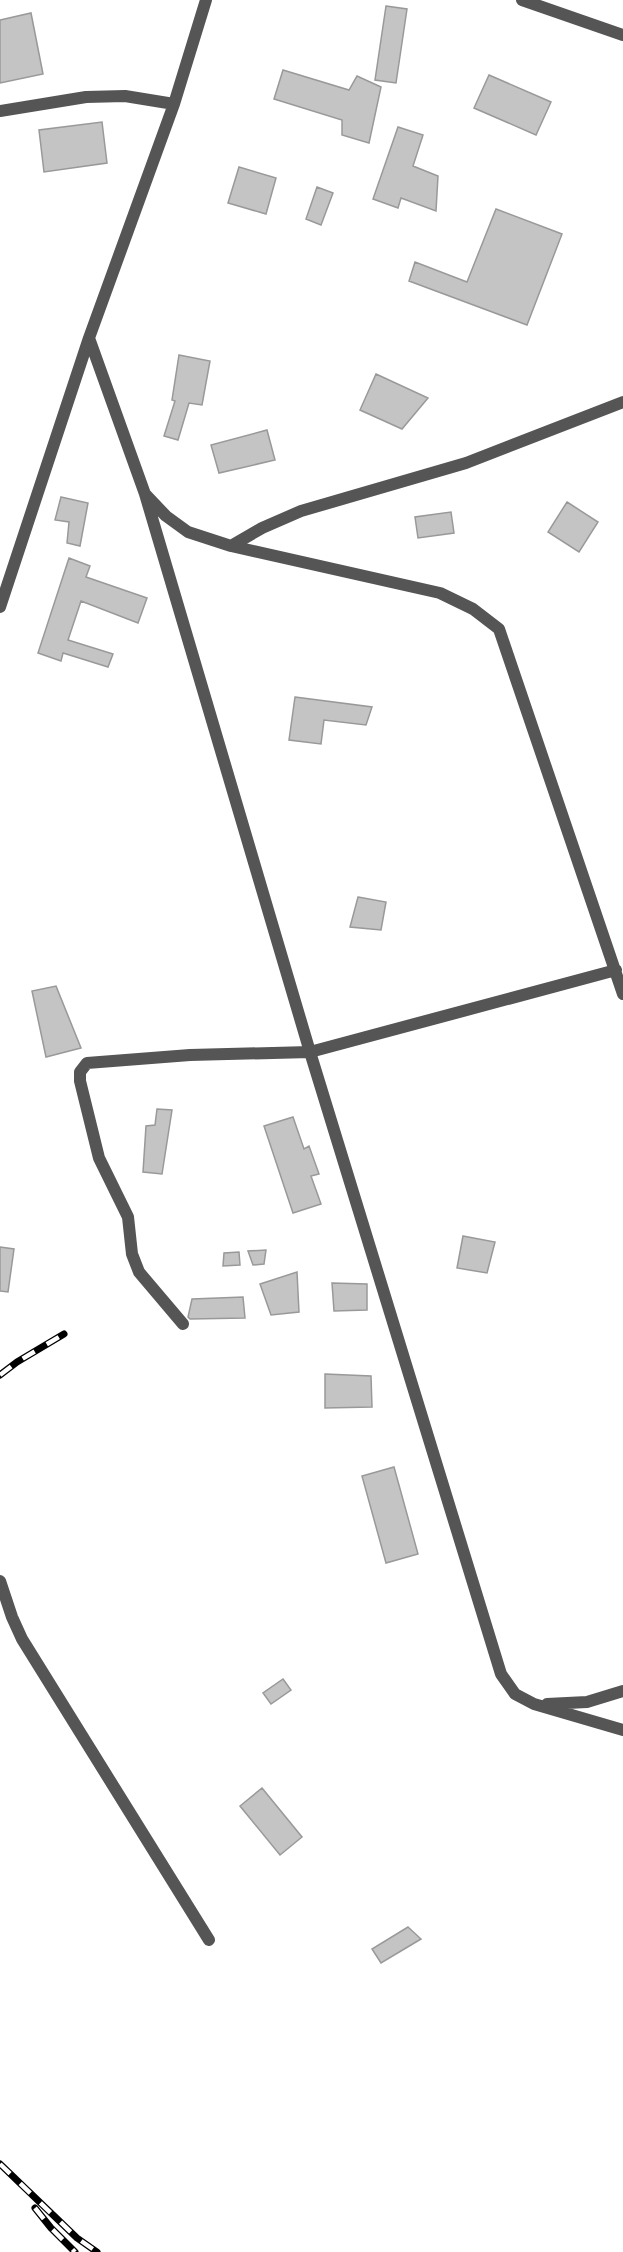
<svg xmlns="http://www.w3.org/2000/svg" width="623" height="2252" font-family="'Archivo Narrow',sans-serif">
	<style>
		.building { fill: #c4c4c4; stroke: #999; stroke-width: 1.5 }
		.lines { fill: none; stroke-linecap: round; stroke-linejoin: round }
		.street { stroke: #555; stroke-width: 12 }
		.rail-casing { stroke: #000; stroke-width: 7 }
		.rail { stroke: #fff; stroke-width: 4.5; stroke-dasharray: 14; stroke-linecap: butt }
	</style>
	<rect width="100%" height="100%" fill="#fff"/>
	<!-- building -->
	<path class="building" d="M 386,6 L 407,9 L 396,83 L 375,80 Z
		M 31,13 L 43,74 L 0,83 L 0,20 Z
		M 283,70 L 349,90 L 357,76 L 381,87 L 369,143 L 342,135 L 342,120 L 274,99 Z
		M 489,75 L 551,102 L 536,135 L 474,108 Z
		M 102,122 L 107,163 L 44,172 L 39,130 Z
		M 398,127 L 423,135 L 413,166 L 438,176 L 436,211 L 401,198 L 398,208 L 373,199 Z
		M 239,167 L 276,178 L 266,214 L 228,203 Z
		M 317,187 L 333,193 L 321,225 L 306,219 Z
		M 496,209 L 562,234 L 527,325 L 409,281 L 415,262 L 467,282 Z
		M 179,355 L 210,361 L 202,405 L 189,403 L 178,440 L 164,436 L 175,401 L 172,400 Z
		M 376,374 L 428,398 L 402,429 L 360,410 Z
		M 267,430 L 275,460 L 219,473 L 211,445 Z
		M 61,497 L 88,503 L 80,546 L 67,543 L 69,522 L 55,520 Z
		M 567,502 L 598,522 L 579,552 L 548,532 Z
		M 451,512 L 454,533 L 418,538 L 415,517 Z
		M 69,558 L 90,566 L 86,577 L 147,598 L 138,623 L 81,601 L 68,640 L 113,654 L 108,667 L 63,653 L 61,661 L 38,653 Z
		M 295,697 L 372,707 L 366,725 L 324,720 L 321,744 L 289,740 Z
		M 358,897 L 386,902 L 381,930 L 350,927 Z
		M 56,986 L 81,1048 L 46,1057 L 32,991 Z
		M 157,1109 L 172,1110 L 162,1174 L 143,1172 L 146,1126 L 155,1125 Z
		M 293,1117 L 304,1149 L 309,1146 L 319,1174 L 311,1176 L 321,1204 L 293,1213 L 264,1126 Z
		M 463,1236 L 495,1242 L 487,1273 L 457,1268 Z
		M 0,1247 L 14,1249 L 8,1292 L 0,1291 Z
		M 266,1250 L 264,1264 L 253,1265 L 248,1251 Z
		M 239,1252 L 240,1265 L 223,1266 L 224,1253 Z
		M 297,1272 L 299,1312 L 271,1315 L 260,1284 Z
		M 332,1283 L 367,1284 L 367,1310 L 334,1311 Z
		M 243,1297 L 245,1318 L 190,1319 L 188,1317 L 192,1299 Z
		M 325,1374 L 371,1376 L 372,1407 L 325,1408 Z
		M 394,1467 L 418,1554 L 386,1563 L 362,1476 Z
		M 283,1679 L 291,1690 L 271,1704 L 263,1693 Z
		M 262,1788 L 302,1837 L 280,1855 L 240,1806 Z
		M 408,1927 L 421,1939 L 381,1963 L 372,1949 Z"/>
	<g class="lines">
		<!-- street -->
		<path class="street" d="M 522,0 L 623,35
			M 0,111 L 86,97 L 125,96 L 174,104
			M 89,338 L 145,494 L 166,516 L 188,532 L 231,546 L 440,593 L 473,609 L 499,629 L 623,994
			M 145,494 L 310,1052 L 501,1674 L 515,1694 L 534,1704 L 623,1730
			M 231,546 L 262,528 L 301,511 L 466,463 L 623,402
			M 0,607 L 89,338 L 174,104 L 206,0
			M 183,1324 L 139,1272 L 132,1254 L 128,1217 L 99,1158 L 80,1081 L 80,1072 L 87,1063 L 190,1055 L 310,1052 L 616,970
			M 0,1581 L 12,1617 L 22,1639 L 209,1940
			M 547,1704 L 587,1702 L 623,1691"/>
		<defs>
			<path id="rail" d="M 0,1375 L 17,1362 L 64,1334
				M 0,2164 L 77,2238 L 97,2252
				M 35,2208 L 51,2228 L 75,2252"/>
		</defs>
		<!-- rail casing -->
		<use href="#rail" class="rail-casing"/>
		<!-- rail -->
		<use href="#rail" class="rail"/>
	</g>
</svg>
